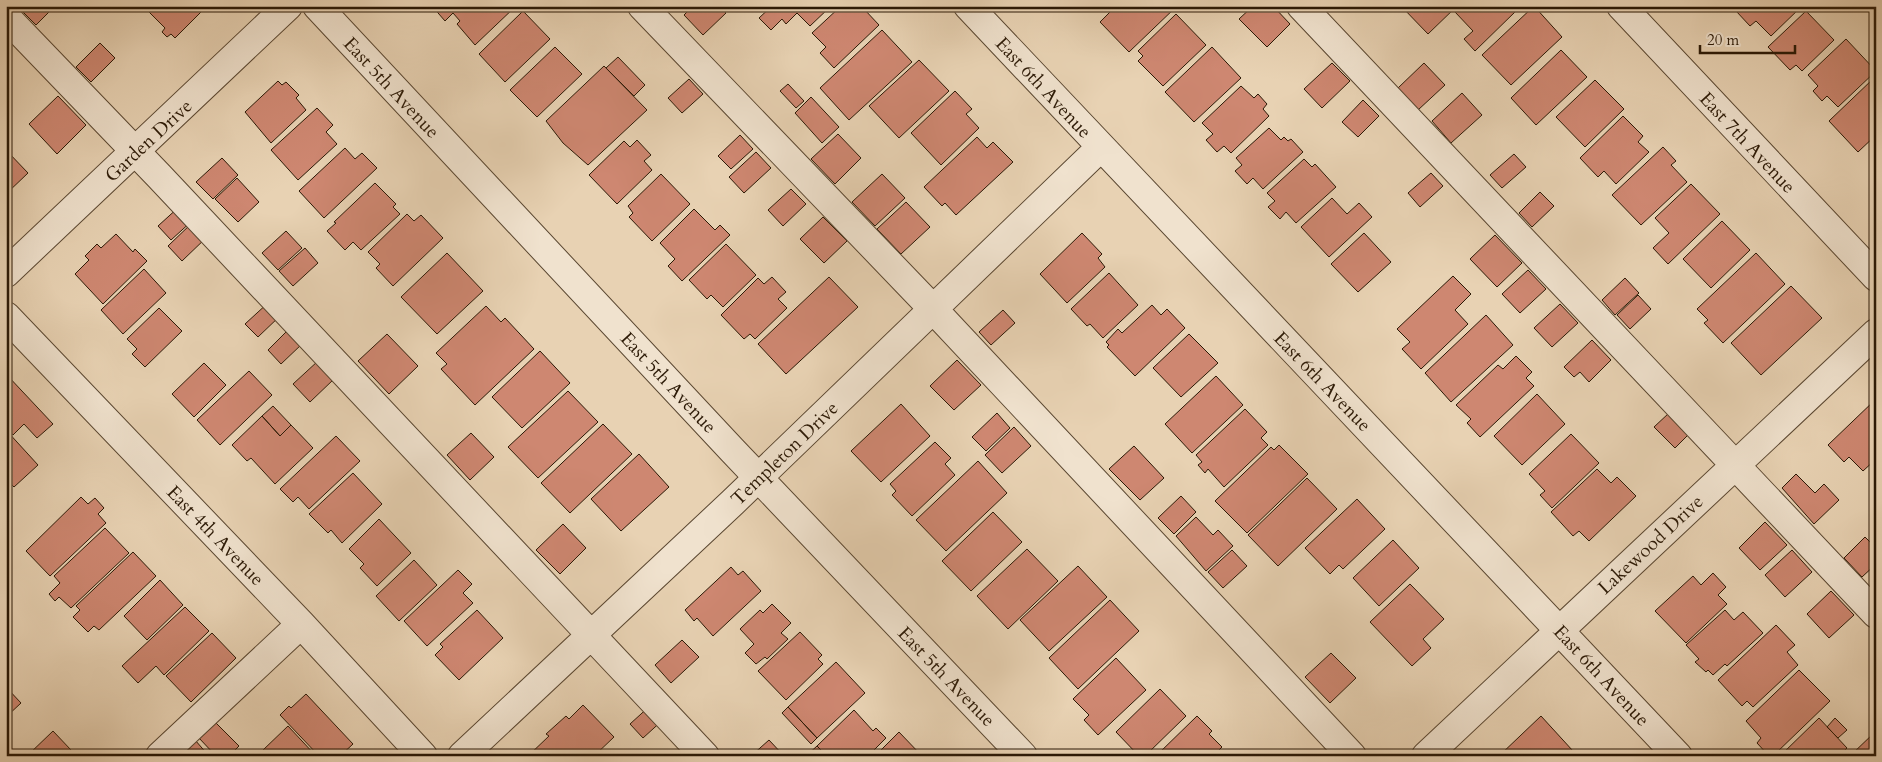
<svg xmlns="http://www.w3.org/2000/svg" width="1882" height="762" font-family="Cardo,serif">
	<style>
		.building { fill: #ce8771; stroke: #2b1906 }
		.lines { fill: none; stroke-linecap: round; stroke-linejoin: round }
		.minor-casing { stroke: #5a4731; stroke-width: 30 }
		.minor { stroke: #f0e2ce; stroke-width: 28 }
		.labels { text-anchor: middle; stroke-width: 5; stroke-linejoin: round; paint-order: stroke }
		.street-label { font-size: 19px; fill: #2b1906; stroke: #f0e2ce }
	</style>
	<rect width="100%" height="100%" fill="#e8d2b3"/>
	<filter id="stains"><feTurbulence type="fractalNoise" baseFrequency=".004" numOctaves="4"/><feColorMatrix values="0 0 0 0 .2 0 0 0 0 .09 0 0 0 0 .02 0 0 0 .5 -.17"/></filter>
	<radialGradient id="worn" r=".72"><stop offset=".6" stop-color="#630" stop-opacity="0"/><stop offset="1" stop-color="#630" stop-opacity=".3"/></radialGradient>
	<!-- building -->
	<path class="building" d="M 17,6 L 55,6 L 36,25 Z
		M 143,6 L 207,6 L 175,38 L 171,34 L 167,37 L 162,32 L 165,28 Z
		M 432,6 L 516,6 L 475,45 L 457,24 L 460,21 L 453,13 L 445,21 Z
		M 693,6 L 720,6 L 726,13 L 703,35 L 684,15 Z
		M 772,6 L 831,6 L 810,26 L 797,13 L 786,24 L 782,19 L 771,30 L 759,18 Z
		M 841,6 L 866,6 L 864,9 L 879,25 L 834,68 L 820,53 L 826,47 L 812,33 Z
		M 1116,6 L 1177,6 L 1129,52 L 1100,22 Z
		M 1253,6 L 1273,6 L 1290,24 L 1267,47 L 1239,19 Z
		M 1401,6 L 1457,6 L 1428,34 Z
		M 1462,6 L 1513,6 L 1517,10 L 1475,51 L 1464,39 L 1473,31 L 1455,12 Z
		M 1534,6 L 1562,37 L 1511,85 L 1482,55 Z
		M 1741,6 L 1802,6 L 1771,36 L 1756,21 L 1750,26 L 1736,11 Z
		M 523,11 L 550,39 L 505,82 L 479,54 Z
		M 1806,11 L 1834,40 L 1802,71 L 1796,65 L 1790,70 L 1768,47 Z
		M 1176,14 L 1206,45 L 1163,86 L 1138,61 L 1143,56 L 1138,51 Z
		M 882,30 L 912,62 L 849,120 L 820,88 Z
		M 1846,39 L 1876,71 L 1838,107 L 1827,96 L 1822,101 L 1813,91 L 1818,86 L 1808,75 Z
		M 100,43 L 115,58 L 91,82 L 76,67 Z
		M 555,47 L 582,74 L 537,117 L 510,90 Z
		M 1212,47 L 1241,78 L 1194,122 L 1165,92 Z
		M 1561,50 L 1587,77 L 1536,125 L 1511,98 Z
		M 618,57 L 645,85 L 634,96 L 606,68 Z
		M 919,60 L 949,91 L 899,138 L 869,106 Z
		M 1332,63 L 1350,81 L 1322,108 L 1304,89 Z
		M 1424,63 L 1445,85 L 1418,110 L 1398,88 Z
		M 604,66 L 647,110 L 588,165 L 563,143 L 546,121 Z
		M 1874,78 L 1876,135 L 1858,152 L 1829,121 Z
		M 689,79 L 703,94 L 682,113 L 668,98 Z
		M 1595,80 L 1624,109 L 1585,147 L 1556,117 Z
		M 278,81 L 282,85 L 286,82 L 299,95 L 296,98 L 306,110 L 271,143 L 245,112 Z
		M 788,84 L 804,101 L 796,108 L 780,91 Z
		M 1241,86 L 1254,98 L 1258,94 L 1267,104 L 1263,109 L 1269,116 L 1231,153 L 1224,146 L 1217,152 L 1206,140 L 1213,134 L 1202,123 Z
		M 955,91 L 972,109 L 966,114 L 979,128 L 941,165 L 911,133 Z
		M 1462,93 L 1482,115 L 1451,143 L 1432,121 Z
		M 58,96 L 86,125 L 57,154 L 29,124 Z
		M 811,97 L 839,127 L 822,143 L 795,113 Z
		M 1363,100 L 1379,116 L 1358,137 L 1342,122 Z
		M 317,108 L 333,125 L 326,132 L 337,144 L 298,180 L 271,150 Z
		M 1623,116 L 1643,136 L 1638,142 L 1649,152 L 1616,184 L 1604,171 L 1598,177 L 1580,158 Z
		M 1269,128 L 1281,140 L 1284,137 L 1288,141 L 1291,139 L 1303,152 L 1263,189 L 1253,178 L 1247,184 L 1235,171 L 1242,165 L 1236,158 Z
		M 838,134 L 861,158 L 835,184 L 811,159 Z
		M 740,135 L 753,149 L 731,169 L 718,156 Z
		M 977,137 L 987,148 L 993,142 L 1013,162 L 956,215 L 945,203 L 942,206 L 924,187 Z
		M 637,140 L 651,155 L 644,161 L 652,170 L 617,204 L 589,175 L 624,141 L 630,147 Z
		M 1663,147 L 1676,161 L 1671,165 L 1687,182 L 1641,225 L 1612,195 Z
		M 345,148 L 355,159 L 362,153 L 377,168 L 324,218 L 299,191 Z
		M 6,150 L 28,173 L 6,194 Z
		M 756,152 L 771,168 L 744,193 L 729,177 Z
		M 1514,154 L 1526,167 L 1502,188 L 1490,175 Z
		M 222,158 L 238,175 L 213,199 L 196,182 Z
		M 1304,159 L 1312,167 L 1315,164 L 1336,187 L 1296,223 L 1286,212 L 1280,219 L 1268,207 L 1275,201 L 1267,193 Z
		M 1431,173 L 1443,186 L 1420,207 L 1408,193 Z
		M 661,174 L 690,204 L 652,241 L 629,217 L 633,213 L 628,206 Z
		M 882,174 L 905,198 L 875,226 L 852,202 Z
		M 237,178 L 259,202 L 238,222 L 215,199 Z
		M 375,183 L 396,204 L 393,207 L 400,214 L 361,250 L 353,242 L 345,250 L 327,231 L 336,223 L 334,222 Z
		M 1691,184 L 1720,214 L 1668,264 L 1653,248 L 1669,233 L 1655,218 Z
		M 791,189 L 806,204 L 783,226 L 768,210 Z
		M 1540,192 L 1554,206 L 1532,227 L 1519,213 Z
		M 1332,198 L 1347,214 L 1359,203 L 1372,217 L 1329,257 L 1301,227 Z
		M 906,202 L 930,227 L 901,254 L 877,229 Z
		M 180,206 L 193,220 L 171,240 L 158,226 Z
		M 694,209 L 715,230 L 720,225 L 730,235 L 682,281 L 668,266 L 675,259 L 660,243 Z
		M 407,214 L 414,221 L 421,215 L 443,238 L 393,286 L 376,268 L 380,264 L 368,252 Z
		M 823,217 L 847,241 L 824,263 L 800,239 Z
		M 194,221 L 208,236 L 182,261 L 168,246 Z
		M 1722,221 L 1750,250 L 1711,288 L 1683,259 Z
		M 286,231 L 302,248 L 278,270 L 262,253 Z
		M 1082,233 L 1102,254 L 1098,258 L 1105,267 L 1067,303 L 1040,274 Z
		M 1364,233 L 1391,262 L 1358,292 L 1331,264 Z
		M 116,234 L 133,252 L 135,249 L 147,261 L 103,304 L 75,274 L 89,260 L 85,256 L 97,244 L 101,248 Z
		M 1495,235 L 1522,263 L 1497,287 L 1470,259 Z
		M 726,244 L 756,275 L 723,307 L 711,295 L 707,299 L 689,280 Z
		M 305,248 L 318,263 L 293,286 L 279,271 Z
		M 447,253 L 483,291 L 437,334 L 401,297 Z
		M 1756,253 L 1785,284 L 1723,343 L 1704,323 L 1708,320 L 1697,309 Z
		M 144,269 L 166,293 L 123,334 L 101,310 Z
		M 1528,270 L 1546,289 L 1520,313 L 1502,294 Z
		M 1109,273 L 1138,305 L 1103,338 L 1090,324 L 1087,326 L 1071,309 Z
		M 1453,276 L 1471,294 L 1455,310 L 1468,324 L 1421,369 L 1402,349 L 1410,342 L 1397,329 Z
		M 772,277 L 786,292 L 778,299 L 787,308 L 755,339 L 750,334 L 744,339 L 721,315 L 758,278 L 764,284 Z
		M 829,277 L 858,307 L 786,374 L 758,344 Z
		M 1625,278 L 1639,293 L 1615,315 L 1602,300 Z
		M 1791,286 L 1822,318 L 1761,375 L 1731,343 Z
		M 1638,295 L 1651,309 L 1630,329 L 1617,315 Z
		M 269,302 L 281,315 L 258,337 L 245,324 Z
		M 1560,304 L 1578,323 L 1552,347 L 1534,328 Z
		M 1152,305 L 1161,315 L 1167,309 L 1185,328 L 1135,376 L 1107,347 L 1109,345 L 1106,342 L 1118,329 L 1122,333 Z
		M 486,306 L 501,322 L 505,318 L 534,349 L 475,405 L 441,369 L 447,364 L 436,353 Z
		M 159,308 L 182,331 L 145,367 L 132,354 L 137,349 L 127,339 Z
		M 1003,310 L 1015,323 L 991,345 L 979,332 Z
		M 1486,315 L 1513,345 L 1451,402 L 1425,373 Z
		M 288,330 L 302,344 L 281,364 L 268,350 Z
		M 387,334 L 418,366 L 389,394 L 358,361 Z
		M 1189,334 L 1218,363 L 1181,397 L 1153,368 Z
		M 1592,340 L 1611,360 L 1589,382 L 1580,372 L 1574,377 L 1564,367 Z
		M 540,351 L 570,383 L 522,428 L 492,397 Z
		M 1516,356 L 1532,372 L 1526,378 L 1534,386 L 1480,437 L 1467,423 L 1471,419 L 1456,405 L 1498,365 L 1503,369 Z
		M 957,360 L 981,385 L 954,410 L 930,386 Z
		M 318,361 L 334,379 L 310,402 L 293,384 Z
		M 204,363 L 226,385 L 194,417 L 172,394 Z
		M 249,371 L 272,395 L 220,445 L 197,420 Z
		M 6,374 L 53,424 L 37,438 L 24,424 L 13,435 L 6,427 Z
		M 1216,376 L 1243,405 L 1192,453 L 1165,424 Z
		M 568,391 L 598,422 L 538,478 L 508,447 Z
		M 1537,394 L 1565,424 L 1522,465 L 1494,436 Z
		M 1876,399 L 1876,459 L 1863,471 L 1849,457 L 1844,462 L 1828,445 Z
		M 901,404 L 930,436 L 881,482 L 851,451 Z
		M 273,406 L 291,425 L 280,436 L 262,416 Z
		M 1245,409 L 1267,432 L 1261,438 L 1268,445 L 1224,487 L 1208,469 L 1205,473 L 1198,465 L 1202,462 L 1196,455 Z
		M 997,413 L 1010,428 L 986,451 L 972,437 Z
		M 1669,413 L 1689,434 L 1675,448 L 1654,427 Z
		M 262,416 L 280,436 L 291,425 L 313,448 L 275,484 L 251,458 L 247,461 L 232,445 Z
		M 603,424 L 632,454 L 570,513 L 541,483 Z
		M 1014,427 L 1031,446 L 1002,473 L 985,455 Z
		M 6,430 L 38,465 L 14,487 L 6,479 Z
		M 471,433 L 494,457 L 470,480 L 447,455 Z
		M 1571,434 L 1599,463 L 1552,508 L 1540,495 L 1545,491 L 1529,474 Z
		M 336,436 L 360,461 L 309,509 L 298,497 L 293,502 L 280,489 Z
		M 935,442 L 951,458 L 945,464 L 955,475 L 912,516 L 892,495 L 896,491 L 890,484 Z
		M 1279,445 L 1308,474 L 1247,533 L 1215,501 L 1271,447 L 1274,450 Z
		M 1134,446 L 1164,478 L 1140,500 L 1109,469 Z
		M 639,454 L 669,487 L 621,531 L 591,499 Z
		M 978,461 L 1007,493 L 946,551 L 916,520 Z
		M 1597,469 L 1611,483 L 1617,477 L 1636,496 L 1589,541 L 1579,531 L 1573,536 L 1551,512 Z
		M 353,473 L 382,504 L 342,543 L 331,530 L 328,533 L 309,514 Z
		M 1796,474 L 1815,493 L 1824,484 L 1839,500 L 1814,524 L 1782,488 Z
		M 1307,478 L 1337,509 L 1278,566 L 1248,535 Z
		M 1181,496 L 1196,512 L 1174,534 L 1158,518 Z
		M 81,497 L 88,504 L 95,498 L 104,508 L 98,514 L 106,523 L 50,576 L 26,551 Z
		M 1357,499 L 1385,529 L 1343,569 L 1339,565 L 1330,574 L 1305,548 Z
		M 993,512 L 1022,542 L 971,591 L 942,561 Z
		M 1196,517 L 1213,535 L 1218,530 L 1233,546 L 1206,571 L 1176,536 Z
		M 379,519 L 411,553 L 377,586 L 360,568 L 364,564 L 349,549 Z
		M 1765,522 L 1787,545 L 1760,570 L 1739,548 Z
		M 563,524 L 586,548 L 560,574 L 536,550 Z
		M 105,528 L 129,553 L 71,608 L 59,597 L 55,601 L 49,594 L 60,583 L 54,576 Z
		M 1865,537 L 1876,548 L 1876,564 L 1862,577 L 1844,558 Z
		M 1393,540 L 1419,568 L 1379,606 L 1353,578 Z
		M 1027,549 L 1058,581 L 1008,629 L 977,596 Z
		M 1232,550 L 1247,566 L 1223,588 L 1208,572 Z
		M 1792,550 L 1812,572 L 1785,597 L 1765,575 Z
		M 133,552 L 156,576 L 99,630 L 94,626 L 88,632 L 73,617 L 80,610 L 76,606 Z
		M 414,560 L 437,585 L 399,621 L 376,596 Z
		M 1078,566 L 1107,597 L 1049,651 L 1020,620 Z
		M 731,567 L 738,575 L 743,571 L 761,591 L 713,636 L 697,618 L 694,621 L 685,610 Z
		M 458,570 L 472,584 L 463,593 L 473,603 L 427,646 L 404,621 Z
		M 1713,573 L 1726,587 L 1718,595 L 1727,604 L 1686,643 L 1655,611 L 1693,576 L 1701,585 Z
		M 160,580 L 183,605 L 147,640 L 124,616 Z
		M 1410,584 L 1444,619 L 1423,639 L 1431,648 L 1412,666 L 1370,622 Z
		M 1831,591 L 1854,615 L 1829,638 L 1807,614 Z
		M 1110,600 L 1139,631 L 1078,689 L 1049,658 Z
		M 772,604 L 791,623 L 781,633 L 788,639 L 767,659 L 765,657 L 756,664 L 745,653 L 754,644 L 740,629 L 760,610 L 763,613 Z
		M 185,607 L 209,631 L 164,675 L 156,666 L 138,683 L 122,666 Z
		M 477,610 L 503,638 L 459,680 L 435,655 L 443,647 L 440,644 Z
		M 1725,610 L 1734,620 L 1743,612 L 1763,633 L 1727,666 L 1725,664 L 1713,675 L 1708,670 L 1706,672 L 1695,662 L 1699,659 L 1686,645 Z
		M 1776,625 L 1795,645 L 1787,652 L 1798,665 L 1753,707 L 1747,701 L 1742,706 L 1718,680 Z
		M 800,632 L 822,655 L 818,659 L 823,664 L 786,700 L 758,671 Z
		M 212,633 L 236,658 L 191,702 L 166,676 Z
		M 682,640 L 699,657 L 671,683 L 655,665 Z
		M 1331,653 L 1356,678 L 1330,703 L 1305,677 Z
		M 1116,658 L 1146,690 L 1098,735 L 1084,720 L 1089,715 L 1073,699 Z
		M 836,662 L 865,693 L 817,738 L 788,707 Z
		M 1799,670 L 1830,701 L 1773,756 L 1769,756 L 1757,743 L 1761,738 L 1746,721 Z
		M 6,687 L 21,703 L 6,717 Z
		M 1160,689 L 1186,716 L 1145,756 L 1139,756 L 1116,732 Z
		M 306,694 L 353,744 L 340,756 L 319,756 L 280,715 L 289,706 L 291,708 Z
		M 652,704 L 665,718 L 643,738 L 630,724 Z
		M 583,705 L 614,737 L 594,756 L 528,756 L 549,736 L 546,734 L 566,716 L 569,719 Z
		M 788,707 L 817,738 L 811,744 L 782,713 Z
		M 854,710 L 873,731 L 876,728 L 886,738 L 868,756 L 827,756 L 817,746 Z
		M 1197,716 L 1212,731 L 1209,734 L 1222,747 L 1213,756 L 1156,756 Z
		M 1541,716 L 1573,751 L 1568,756 L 1499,756 Z
		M 1819,718 L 1847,748 L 1839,756 L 1780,756 Z
		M 1835,718 L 1847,730 L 1838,738 L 1827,727 Z
		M 214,721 L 239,746 L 229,756 L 216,756 L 198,737 Z
		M 288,726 L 316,756 L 266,756 L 262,751 Z
		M 53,731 L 71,750 L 65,756 L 27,756 Z
		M 1876,731 L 1876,756 L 1850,756 Z
		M 899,732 L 922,756 L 875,756 Z
		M 195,740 L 209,756 L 179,756 Z
		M 769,740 L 784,756 L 751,756 Z
		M 817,746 L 827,756 L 806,756 Z"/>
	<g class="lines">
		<defs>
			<path id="minor" d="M 317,6 L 733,451 L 1023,756
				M 642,6 L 933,309 L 1352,756
				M 968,6 L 1678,756
				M 1301,6 L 1876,614
				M 1621,6 L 1876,277
				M 6,17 L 159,176 L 705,756
				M 6,273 L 288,6
				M 6,316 L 301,624 L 423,756
				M 160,756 L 301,624
				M 462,756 L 733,502 L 1101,147
				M 1426,756 L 1876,333"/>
		</defs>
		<!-- minor casing -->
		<use href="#minor" class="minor-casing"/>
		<!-- minor -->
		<use href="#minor" class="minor"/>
	</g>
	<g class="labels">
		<!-- street labels -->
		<g class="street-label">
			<text transform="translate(392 87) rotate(47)" y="7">East 5th Avenue</text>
			<text transform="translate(1044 87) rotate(47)" y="7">East 6th Avenue</text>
			<text transform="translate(148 140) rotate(-43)" y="7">Garden Drive</text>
			<text transform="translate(1748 142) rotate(47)" y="7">East 7th Avenue</text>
			<text transform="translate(1323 381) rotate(46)" y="7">East 6th Avenue</text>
			<text transform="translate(669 382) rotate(47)" y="7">East 5th Avenue</text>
			<text transform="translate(784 453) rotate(-44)" y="7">Templeton Drive</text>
			<text transform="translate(216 535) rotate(46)" y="7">East 4th Avenue</text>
			<text transform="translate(1650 544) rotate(-43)" y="7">Lakewood Drive</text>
			<text transform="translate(1602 675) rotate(47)" y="7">East 6th Avenue</text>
			<text transform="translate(947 676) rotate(46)" y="7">East 5th Avenue</text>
		</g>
	</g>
	<!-- margin -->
	<rect width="1882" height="762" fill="none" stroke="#e8d2b3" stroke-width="25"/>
	<rect x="8" y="8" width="1867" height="747" fill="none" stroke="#2b1906" stroke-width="2.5"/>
	<rect x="12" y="12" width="1857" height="737" fill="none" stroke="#2b1906"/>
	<!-- scale -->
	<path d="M1700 45v8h95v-8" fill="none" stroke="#2b1906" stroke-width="2.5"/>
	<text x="1707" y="45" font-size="15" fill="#2b1906" stroke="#f0e2ce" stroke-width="4" paint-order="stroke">20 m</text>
	<rect width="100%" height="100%" filter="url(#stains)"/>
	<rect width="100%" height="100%" fill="url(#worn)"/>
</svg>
